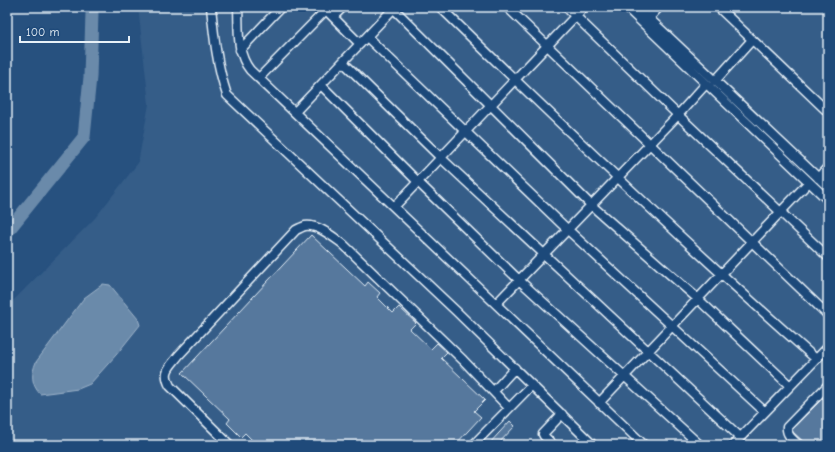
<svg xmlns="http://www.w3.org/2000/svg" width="835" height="452" font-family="'Comic Neue',sans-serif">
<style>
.built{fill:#355d88}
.water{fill:#6b8aaa;stroke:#9db3c9}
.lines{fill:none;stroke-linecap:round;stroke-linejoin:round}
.river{stroke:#6b8aaa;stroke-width:13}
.building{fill:#57789d;stroke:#e8f1f8}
.minor-casing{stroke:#e8f1f8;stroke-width:11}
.minor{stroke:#1f4a7a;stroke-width:8}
</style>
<rect width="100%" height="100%" fill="#27517f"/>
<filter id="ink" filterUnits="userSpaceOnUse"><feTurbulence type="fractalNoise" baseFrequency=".025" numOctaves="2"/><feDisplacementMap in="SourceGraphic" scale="8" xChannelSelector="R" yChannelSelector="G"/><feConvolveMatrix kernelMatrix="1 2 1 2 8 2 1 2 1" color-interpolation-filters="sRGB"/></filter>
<g filter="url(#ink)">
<path class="built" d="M138,7H828V445H124L65,441L34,445H7V307L95,218L138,163L149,104Z"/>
<path class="water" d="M103,284L110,285L138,319L140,325L116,355L90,384L78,389L40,394C31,384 31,374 36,362L84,298Z"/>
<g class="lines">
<path class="river" d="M7,232L84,137L90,77L92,13L91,7"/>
</g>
<path class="building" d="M311,235L365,286L368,282L380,293L377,297L393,313L399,307L416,323L410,329L431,349L437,343L447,352L441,358L485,400L474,411L481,417L455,445H257L245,433L241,437L227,423L230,419L182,373Z
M828,393V445H807L793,432L792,429Z
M510,421L515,426L497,445H488Z"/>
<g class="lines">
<g class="minor-casing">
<path id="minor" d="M211,7C214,37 217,66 227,95L456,311L593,445
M238,7C239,28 236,53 250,70L644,445
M440,7C563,127 687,245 816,359
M507,7L828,315
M566,7L678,115L828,257
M626,7L828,200
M637,7L828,187
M718,7L828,112
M394,9L591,205L698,299L790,386
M333,17L343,7
M649,18L659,7
M367,37L567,229L765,412
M240,50L281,7
M343,62L441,158L740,437
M259,78L326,10L360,44
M715,81L752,40
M321,85L418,182L519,280L700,445
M295,112L395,7
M818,178L828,167
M394,207L584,7
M496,304L678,115L706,84
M494,391L515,368
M599,403L809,182
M230,445L170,386C162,371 170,367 179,355L296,230C298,229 302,227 305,226C318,224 333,237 343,244L463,360L509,408
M473,445L532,385
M553,445L544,436L543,434L562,414
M733,445L828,347
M799,445C793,440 786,435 787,427L828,385"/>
</g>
<use href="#minor" class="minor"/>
</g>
</g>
<rect width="835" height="452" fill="none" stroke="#1f4a7a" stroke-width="24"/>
<rect x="12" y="12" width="811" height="428" fill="none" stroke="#e8f1f8" stroke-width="1.5" filter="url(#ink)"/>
<path d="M20 36v6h109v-6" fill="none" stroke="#e8f1f8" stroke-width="2"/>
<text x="26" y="36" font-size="12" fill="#e8f1f8" stroke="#1f4a7a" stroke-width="3" paint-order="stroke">100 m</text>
</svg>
